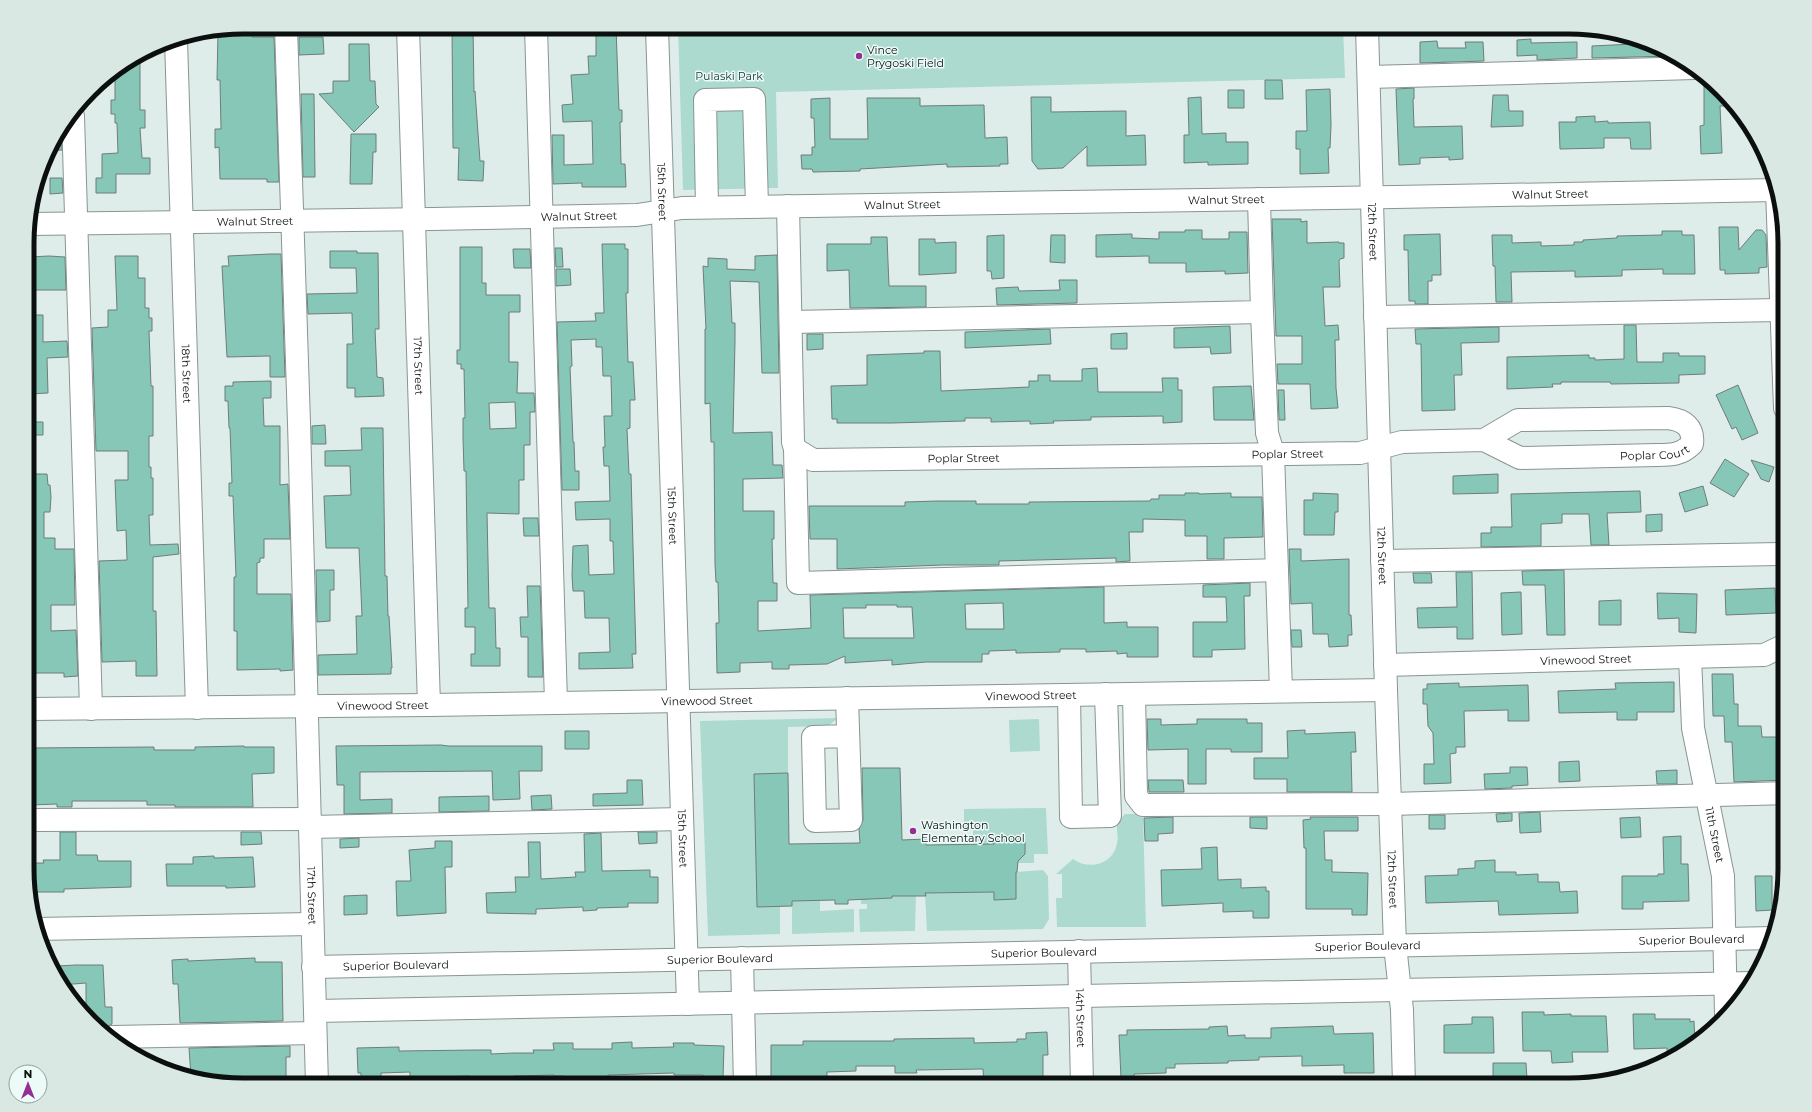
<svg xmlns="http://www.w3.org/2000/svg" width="1812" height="1112" font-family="Montserrat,sans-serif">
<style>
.green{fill:#acdacf}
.building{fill:#87c7b8;stroke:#6f7d79;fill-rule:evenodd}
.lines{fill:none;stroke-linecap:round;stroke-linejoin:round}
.minor-casing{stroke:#889592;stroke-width:24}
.minor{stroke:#fff;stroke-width:22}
.poi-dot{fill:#952e93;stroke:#ecfbf7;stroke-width:1.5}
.labels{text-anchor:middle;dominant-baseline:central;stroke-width:3;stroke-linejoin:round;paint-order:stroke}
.poi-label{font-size:11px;fill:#0b100f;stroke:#ecfbf7;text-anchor:start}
.park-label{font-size:11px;fill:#16362f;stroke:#ecfbf7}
.street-label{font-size:11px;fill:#0b100f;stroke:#ecfbf7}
.rim{fill:none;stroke:#0b100f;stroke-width:5}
</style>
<rect width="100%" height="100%" fill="#dfedea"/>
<path class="green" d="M678,27H1343L1345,78L776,92L778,188L683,190Z
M838,718L828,726L788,727V773L755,774L757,907L780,906V934L708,936L700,721Z
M1039,719L1040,751L1010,752L1009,720Z
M1046,808L1048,854H1034V863H1018L1016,858H1021L1025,854V842L1021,838H1016L1015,836H994V844H973V830H964V809Z
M1125,814H1143L1146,927H1057L1056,898H1062V874H1056L1073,859C1089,871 1114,864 1117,843C1119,835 1115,828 1118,821Z
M1043,870L1048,876L1049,919L1043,929L927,931L925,893L994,892V900L1016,899V872Z
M892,893H916L915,931L860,932L859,909H867V904H861V899L892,898Z
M820,900V911L854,909V932L792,934V901Z"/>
<path class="building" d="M240,27V31H252V37H274L279,182H267V179H220L219,147L215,148V129H221L220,80H217L218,32Z
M452,27H473L474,92L475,91L480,161H484L483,181L458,180L459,148H453Z
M596,27H616L619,110H622V122H620L621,164H625L626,187H582V183L553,184L552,135H564V165L593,164L592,121L563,122L562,105L573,104L571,75L589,74L588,56H596Z
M299,37H323L324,54L299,55Z
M1531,39V43L1577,42V58L1537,60V55L1517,56V40Z
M1437,41L1438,48H1466L1465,42H1483L1484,61L1420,63V42Z
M1634,41H1643L1674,56L1592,58V46L1634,44Z
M349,44H369L370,81H375L376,104L379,107L354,132L319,94L333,93V81H349Z
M140,56V110H145V128H140L142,158H150V174H116V193H96V178H102V154L118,153L117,123H115V114H111V100H115V72Z
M1704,76L1722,90L1734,106H1720L1722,153L1701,154L1700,126L1704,125Z
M1265,80H1282L1283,99H1265Z
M1414,88V99H1413L1414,127L1462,126L1463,159L1449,160V157L1420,158V164L1399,165L1396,89Z
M1330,89L1331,125L1330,148H1328L1329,173L1300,174V149H1296V131H1307L1306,90Z
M1228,90H1244V108H1228Z
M301,94H314L315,177H303Z
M1493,95H1508L1509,111H1523V126L1491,127Z
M1031,97H1051V112L1126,111V136L1145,135L1146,165L1087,166V146L1063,168L1038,169L1032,161Z
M1201,97L1202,134L1226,133V142H1248V164L1208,165V162L1184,163V135H1189L1188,98Z
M830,98V139H868L867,98H920V106L984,105L985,138L1007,137L1008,164H1000V166L947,167V164L860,169V171L813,172L812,169H802L801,155H812V147H815L814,118H811V99Z
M1595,116V122L1608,121V123L1650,122L1651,149H1631L1630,138H1604V148L1560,149L1559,122H1576V117Z
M61,132L62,150L48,151L49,147Z
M351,134H376V152H373L372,184H350Z
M50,178H62L63,193L50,194Z
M1272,219H1301V222L1307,221V243L1339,242V243H1344V258L1340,259L1339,261L1340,287H1323L1325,326L1338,325L1339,340H1335L1336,388L1338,408L1311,409L1310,384H1278L1277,364H1302V336H1276Z
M1719,227H1738L1739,250L1756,230H1762L1766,235L1767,267L1759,268V273L1725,274V270H1720Z
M1185,230H1202V239H1229V232H1247L1248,273L1225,274V271L1186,272V263H1149V256L1096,257V235L1132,234V238L1159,239V232H1185Z
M1662,231H1682V235H1694L1695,274H1663V269L1622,270V276L1575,277V271L1511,272L1512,302H1496L1495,266H1493L1492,235H1512V243L1541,242V246L1574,245V242H1583V240L1617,238V236L1662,235Z
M1440,234L1441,275H1432V281H1428V304H1415V301H1409L1408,250H1404V235Z
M1004,235V278L992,279L991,271H987V236Z
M1051,235H1065V263L1050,262Z
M871,237H887L889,286H926V307L850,308L849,270L827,271V244H871Z
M919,239H935V243L956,242V273L919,275Z
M602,244H625V249H628V293H626L628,362H633L635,400H630V428L627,429L629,474H631L636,654H632L633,668L579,669V653L610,652L609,618H585L584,591H573L572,575L573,546L588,545L589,575L614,574L613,541H610V519L576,520L575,502L610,501L609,466H604L603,447H605L604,416H612L611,376H603L602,347H596V339L571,340L572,366L570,367L573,442H574L575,471H579V490H562L557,322L596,321L595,313H604Z
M460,247H482V283H486V295H520V312H509V362H518L517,393H534L535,412H530V445H524V480H519V514L487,513L489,608H495L496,648H500V666H471V654H475V627H465V608H468L466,471H464L463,437V418H465L464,369H461V364H457V350H460ZM515,402L516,428L490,429L489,403Z
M555,248H562L563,267H556Z
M513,249H530L531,268H514Z
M330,251H357V253H378L379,329H375L377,377L383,378L384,396L355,397V388H347V344H353L352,313L308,314L307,294L357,293L356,268H330Z
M270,254H281L285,377H270V356L227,357L222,266H229L228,256Z
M777,255L779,373H762L759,282L730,281L732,323H735V341L733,433L772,432L773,465H782L783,478L743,479V511H774V539H772L773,583H777V601H758V631L811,628L810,595L1104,587V623L1127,622V627H1158V657H1127V653L1117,654V651L1086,652V649H1060V652L1016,653V650L989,651V654H982V662H926L892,665V660L845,663V656L827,664L789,665V669H772V662L740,663V672L717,673L716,623H719L718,582H716L715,564L714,442H711L710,403L705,404V329H706L703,266L708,267V258L727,259V269L755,270V256ZM1003,603L1004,629H966L965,604ZM866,605H897V607H912L914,638H844L843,608H866Z
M49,256L65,257L66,290H29V257Z
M115,256H138V278H145V308H149V318H152V331H149L151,386H153V436H149V467H151V478H153V515H149L150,545L178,544L179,554L153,557V611H156L157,676H136V661L102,662L99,561L127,560L126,530L117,531L115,480H128V451H96L92,328L108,327V310H117Z
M556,269H570L571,285L556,286Z
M1059,280H1077V303L997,305L996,288L1018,287L1019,291L1060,290Z
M29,315H43V342L67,341L68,357L47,358L48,393L29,394Z
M1624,325H1636L1637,362H1663V353H1679V356H1705V374L1679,375V383L1611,384L1610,382H1561V384H1552L1553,387L1507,389V357L1589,355V358H1595V360L1624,359Z
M1230,326L1231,353L1211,354L1210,347L1174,348V328Z
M1499,327V342L1461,343L1462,375H1454L1455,410L1422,411L1421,344H1416L1415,329Z
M1050,329L1051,344L965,348V332Z
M1127,333V349H1111V334Z
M807,334H823V349L807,350Z
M924,351H940L941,391L1029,387V381H1038V375H1050V381H1082V369L1097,368L1098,392H1163L1162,378H1178V390H1182V422L1163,423V416L1091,417V420L1053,421L1054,423L1030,424V421L991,422V418H965V421L892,423H837V419H832L831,386L867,385V355L924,353Z
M271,381V398H263L264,426H280V485L288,484L290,539H264V558H260V562L257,563V594H291L293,670L280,671V669L237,670V631H234V577H236L233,496H229V483H232L230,428H229L228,401H225V386H233V382Z
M1738,385L1758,433L1742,440L1736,427L1732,429L1716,395Z
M1251,386L1254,420H1214L1213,387Z
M1278,390H1284L1285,420H1279Z
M29,422H43V435H29Z
M325,425L326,444H312V426Z
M361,428H383L385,576H387L388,616H389L392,668H391V674L318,675V655L357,654L356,616H362L359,548H326L324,496L351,495L350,466H325V451L362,450Z
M1725,459L1749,474L1734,497L1710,483Z
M1751,460L1774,467L1769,482L1761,479Z
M29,474H47L48,485H50L51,497L50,512H44V538H55V549H74L75,605H51V631L76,630L78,676L64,677V673H29Z
M1498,474V493L1453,494V476Z
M1703,486L1708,505L1685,512L1679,493Z
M1640,491L1641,512L1607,513L1609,545H1591L1589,514H1562V523L1541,524V546L1481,547V533H1491V527H1512L1511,494Z
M1185,493H1199V494L1231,493V497H1262L1263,537L1224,538V559H1207V536H1185V520L1143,519V532H1129L1130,561L1116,562V558L999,561V565H943L837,569V539H810L809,506H905V502L937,501H976V504H1029V502L1150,501L1151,499H1159V495H1185Z
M1313,493L1338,494V512H1335L1334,535H1304V500H1313Z
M1662,514V531L1646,532V515Z
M523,518H538L539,536H524Z
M1289,549H1301V561L1349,559V615H1351L1352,635H1348V646L1329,647L1328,634H1313L1312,603L1291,604Z
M316,570H334V590H330V621L317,622Z
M1564,570L1565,635H1547L1545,585H1523L1522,571Z
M1456,572H1472L1473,639H1457V627L1418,628L1417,608L1457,607Z
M1413,573H1431L1432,583H1414Z
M1250,583V596H1244L1245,649L1212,650V657H1193V622H1227L1226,597H1203V585Z
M527,586H540L543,677H528V637H521L520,617H528Z
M1775,588L1776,613L1726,615L1725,590Z
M1521,592L1522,634L1502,635L1501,593Z
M1657,593L1697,594L1696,633L1679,632V618L1658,619Z
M1621,600V625H1599V601Z
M1291,630H1301L1302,647H1292Z
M1712,674H1733L1734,704H1738V726H1761L1762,737H1785V780L1734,782L1732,742H1725L1724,716H1713Z
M1674,682V712H1637V720H1617V712L1559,713L1558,691L1616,689L1615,683Z
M1459,683V687L1528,685L1529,721H1508V710L1464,711L1465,747H1456V753L1450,754L1451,783L1424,784V764H1434L1433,733L1428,726L1427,704H1423V689H1427V684Z
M1147,719H1161V725L1197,724V719H1247V723H1262V752H1231V749H1206V784H1188V749L1148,750Z
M1305,730V734L1355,732L1356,752H1351L1352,792H1287V779H1254V758H1288L1287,731Z
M565,731H589V749H565Z
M441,745L448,746H542V771H519L520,799L493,800L492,771L360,772V800L392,799V813L344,814V785H337L336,746Z
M244,746V747H274V773L252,774L253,807H175V805H147V801H72V807H57V804L30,805L29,748L154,747V750H195V747Z
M1579,761L1580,781L1559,782V762Z
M1510,767H1527L1528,785L1512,786V788L1485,789L1484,774L1510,773Z
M862,768H900L902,840L926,839V845L994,844L993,836H1018L1025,842V854L1018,861L1017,872H1016V899L994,900V892L925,893L926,896H892V898L848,900V904H835V900L792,901V906L757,907L754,774L788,773L789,844L860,843L859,829L863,820Z
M1677,770V784H1657L1656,771Z
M627,780H642L643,805L593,806V794L627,793Z
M1148,780H1183L1184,792H1149Z
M551,795L552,809L532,810L531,796Z
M489,796V811L439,812V797Z
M1540,812L1541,832L1520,833L1519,813Z
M1512,813V821L1497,822L1496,814Z
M1429,815H1445V829H1429Z
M1173,817V833L1158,834V841H1145L1144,818Z
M1250,817H1267V829L1250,828Z
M1310,817H1358V831H1324L1325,860H1332V872L1368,873L1367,915H1352V909H1306V848H1304L1303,820L1311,819Z
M1640,817L1641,837L1621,838L1620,818Z
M60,832H76V855H97L98,861H131V887L64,889V892H29V863H44L43,860H60Z
M241,832H261L262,844L241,845Z
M638,832H657V843L639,844Z
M601,833L602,871L650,870V877H658V903H628V907L597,908V910L583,911V907L536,909V914L487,913L486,893L516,892L515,877H529L528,842H540L541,879L576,877L575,872H585L584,834Z
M1681,836V864H1688L1689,901L1643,902V909H1622V876H1658V874H1664L1663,837Z
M359,838V847L340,848V839Z
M435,841H452V867H445L446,913L397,916L396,881H411L409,850L435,848Z
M1217,847L1218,880L1241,879V888L1266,887V891H1269V918H1253V911L1223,912V903L1162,906L1161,870L1202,869L1201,848Z
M214,856V858L253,857L255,887L226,888V886H167L166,864H193V857Z
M1495,860V872H1516V875L1538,874V882H1559L1560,892L1577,891L1578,913L1499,915L1498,901L1426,903L1425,876L1458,875V869L1475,868V861Z
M1755,876H1772V910L1756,911Z
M367,895V914L344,915V896Z
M255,958V962H282L283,1021L180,1023L178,984H173L172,960L188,959V961Z
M76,965H103L105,1007H112V1024L103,1029L86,1012V983L61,985L58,978L57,966Z
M1522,1012H1544V1015L1571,1014V1016H1606L1608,1052H1572L1573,1062L1552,1063L1551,1051H1523Z
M1633,1014H1655V1019H1690V1022L1694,1021L1695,1043L1677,1056L1668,1060L1667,1048L1634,1049Z
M1472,1017H1493L1494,1053H1444V1025L1472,1024Z
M1227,1026L1228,1036L1245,1035V1038H1271V1028L1333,1026L1334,1034L1373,1033L1374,1073H1344V1065L1302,1066V1056L1259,1057V1060L1228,1061V1063L1175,1064V1068H1166V1073L1134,1074V1078H1121L1119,1035H1127V1030L1209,1029V1027Z
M1047,1032L1048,1055H1043V1077H1039V1083L984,1085L983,1069L916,1070L917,1073H895V1066H856V1071L827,1072V1084L771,1085V1045H803V1041H894V1039L974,1038V1043L1017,1042V1039H1026V1033Z
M632,1042V1048L674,1047L673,1043H694V1045L724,1046L723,1078L703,1077V1075H674V1073L608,1075L609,1083H585V1081H564V1076H554V1075L514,1076V1080H491V1085H469V1076L410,1078V1072L381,1073V1085H361V1073H358L357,1048L399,1047V1051L477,1050H491V1054L514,1053H534L533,1050H554L553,1043H573V1049H612V1043Z
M290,1046V1057H286V1085H243L191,1076L189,1048Z
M1493,1063H1526L1527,1079L1493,1080Z"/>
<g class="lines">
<g class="minor-casing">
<g id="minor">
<path id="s1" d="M286,27L299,423L317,1085"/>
<path id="s2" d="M408,27L429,705"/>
<path d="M536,27L556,703"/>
<path id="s3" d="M657,27L688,1004"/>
<path id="s4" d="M1367,27L1386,690L1395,945L1402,1010L1404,1085"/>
<path id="s5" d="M176,40L197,708"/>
<path d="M1369,77L1695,68"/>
<path d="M73,116L91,709"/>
<path d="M1777,190L1785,408"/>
<path id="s6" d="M788,206L793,442L795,449L813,460L1360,453L1402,442L1484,440L1520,458L1657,455C1671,455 1681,455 1692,444C1694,427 1684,420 1668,418L1518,420L1484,440"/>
<path d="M707,207L705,100L754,99L757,206"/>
<path id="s7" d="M29,224L432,219L637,215L682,208L1395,197L1777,190"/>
<path d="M1262,312L1267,433L1273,453L1281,691"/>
<path d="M1375,317L1781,310"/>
<path d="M791,322L1262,312L1259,199"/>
<path d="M795,449L798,583L1277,570"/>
<path d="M1382,561L1785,554"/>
<path id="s8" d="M1690,657L1693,728L1723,876L1726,1015"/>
<path id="s9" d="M1385,665L1764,655L1785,645"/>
<path d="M1134,694L1136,796L1143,805L1390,804L1785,793"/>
<path d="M1069,695L1071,817L1110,816L1106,694"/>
<path d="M847,698L851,820L815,821L813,737L848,736"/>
<path id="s10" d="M29,709L429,705L1386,690"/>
<path d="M29,820L310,819"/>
<path d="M310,827L682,819"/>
<path d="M36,929L312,924"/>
<path id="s11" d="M1079,951L1082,1085"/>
<path d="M742,958L745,1085"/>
<path id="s12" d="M313,967L1774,938"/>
<path d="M315,1011L1752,983"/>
<path d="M112,1037L315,1033"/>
</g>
</g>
<use href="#minor" class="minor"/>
</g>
<g class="poi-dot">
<circle cx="859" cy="56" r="4"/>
<circle cx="913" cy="831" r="4"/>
</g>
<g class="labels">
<g class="poi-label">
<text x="867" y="50">Vince<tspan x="867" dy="13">Prygoski Field</tspan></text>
<text x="921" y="825">Washington<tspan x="921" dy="13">Elementary School</tspan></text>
</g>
<g class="park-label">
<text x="729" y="76">Pulaski Park</text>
</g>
<g class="street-label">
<text stroke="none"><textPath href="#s3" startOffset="165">15th Street</textPath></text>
<text stroke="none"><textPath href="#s7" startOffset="1522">Walnut Street</textPath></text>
<text stroke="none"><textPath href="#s7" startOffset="1198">Walnut Street</textPath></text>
<text stroke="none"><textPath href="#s7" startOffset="874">Walnut Street</textPath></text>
<text stroke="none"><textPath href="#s7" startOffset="550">Walnut Street</textPath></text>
<text stroke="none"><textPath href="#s7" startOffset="226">Walnut Street</textPath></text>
<text stroke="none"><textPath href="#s4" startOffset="205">12th Street</textPath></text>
<text stroke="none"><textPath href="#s2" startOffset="339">17th Street</textPath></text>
<text stroke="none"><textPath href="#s5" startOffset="334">18th Street</textPath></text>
<text stroke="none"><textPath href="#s6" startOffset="1112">Poplar Court</textPath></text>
<text stroke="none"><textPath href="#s6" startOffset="739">Poplar Street</textPath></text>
<text stroke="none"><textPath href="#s6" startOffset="415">Poplar Street</textPath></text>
<text stroke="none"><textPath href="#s3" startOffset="489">15th Street</textPath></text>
<text stroke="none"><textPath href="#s4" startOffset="529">12th Street</textPath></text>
<text stroke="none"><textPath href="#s9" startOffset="201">Vinewood Street</textPath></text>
<text stroke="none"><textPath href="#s10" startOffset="1002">Vinewood Street</textPath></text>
<text stroke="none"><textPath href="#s10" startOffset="678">Vinewood Street</textPath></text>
<text stroke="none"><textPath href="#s10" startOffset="354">Vinewood Street</textPath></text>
<text stroke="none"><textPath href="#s8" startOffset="180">11th Street</textPath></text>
<text stroke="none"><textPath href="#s3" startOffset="812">15th Street</textPath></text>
<text stroke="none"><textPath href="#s4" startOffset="853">12th Street</textPath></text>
<text stroke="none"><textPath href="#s1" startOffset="869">17th Street</textPath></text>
<text stroke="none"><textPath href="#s12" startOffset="1379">Superior Boulevard</textPath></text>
<text stroke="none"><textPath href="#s12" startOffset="1055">Superior Boulevard</textPath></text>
<text stroke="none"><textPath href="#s12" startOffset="731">Superior Boulevard</textPath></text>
<text stroke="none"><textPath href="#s12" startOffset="407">Superior Boulevard</textPath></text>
<text stroke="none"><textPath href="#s12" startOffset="83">Superior Boulevard</textPath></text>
<text stroke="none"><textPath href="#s11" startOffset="67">14th Street</textPath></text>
</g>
</g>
<path d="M0 0H1812V1112H0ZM243 34H1569A209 209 0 0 1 1778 243V869A209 209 0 0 1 1569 1078H243A209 209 0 0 1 34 869V243A209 209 0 0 1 243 34Z" fill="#dae8e4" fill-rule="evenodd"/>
<path class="rim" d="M243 34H1569A209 209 0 0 1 1778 243V869A209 209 0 0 1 1569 1078H243A209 209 0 0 1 34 869V243A209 209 0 0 1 243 34Z"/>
<g transform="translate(28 1084)"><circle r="19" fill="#ecfbf7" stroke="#929d9a"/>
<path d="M0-3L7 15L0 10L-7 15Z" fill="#952e93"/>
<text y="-6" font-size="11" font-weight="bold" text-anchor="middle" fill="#0b100f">N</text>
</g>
</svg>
